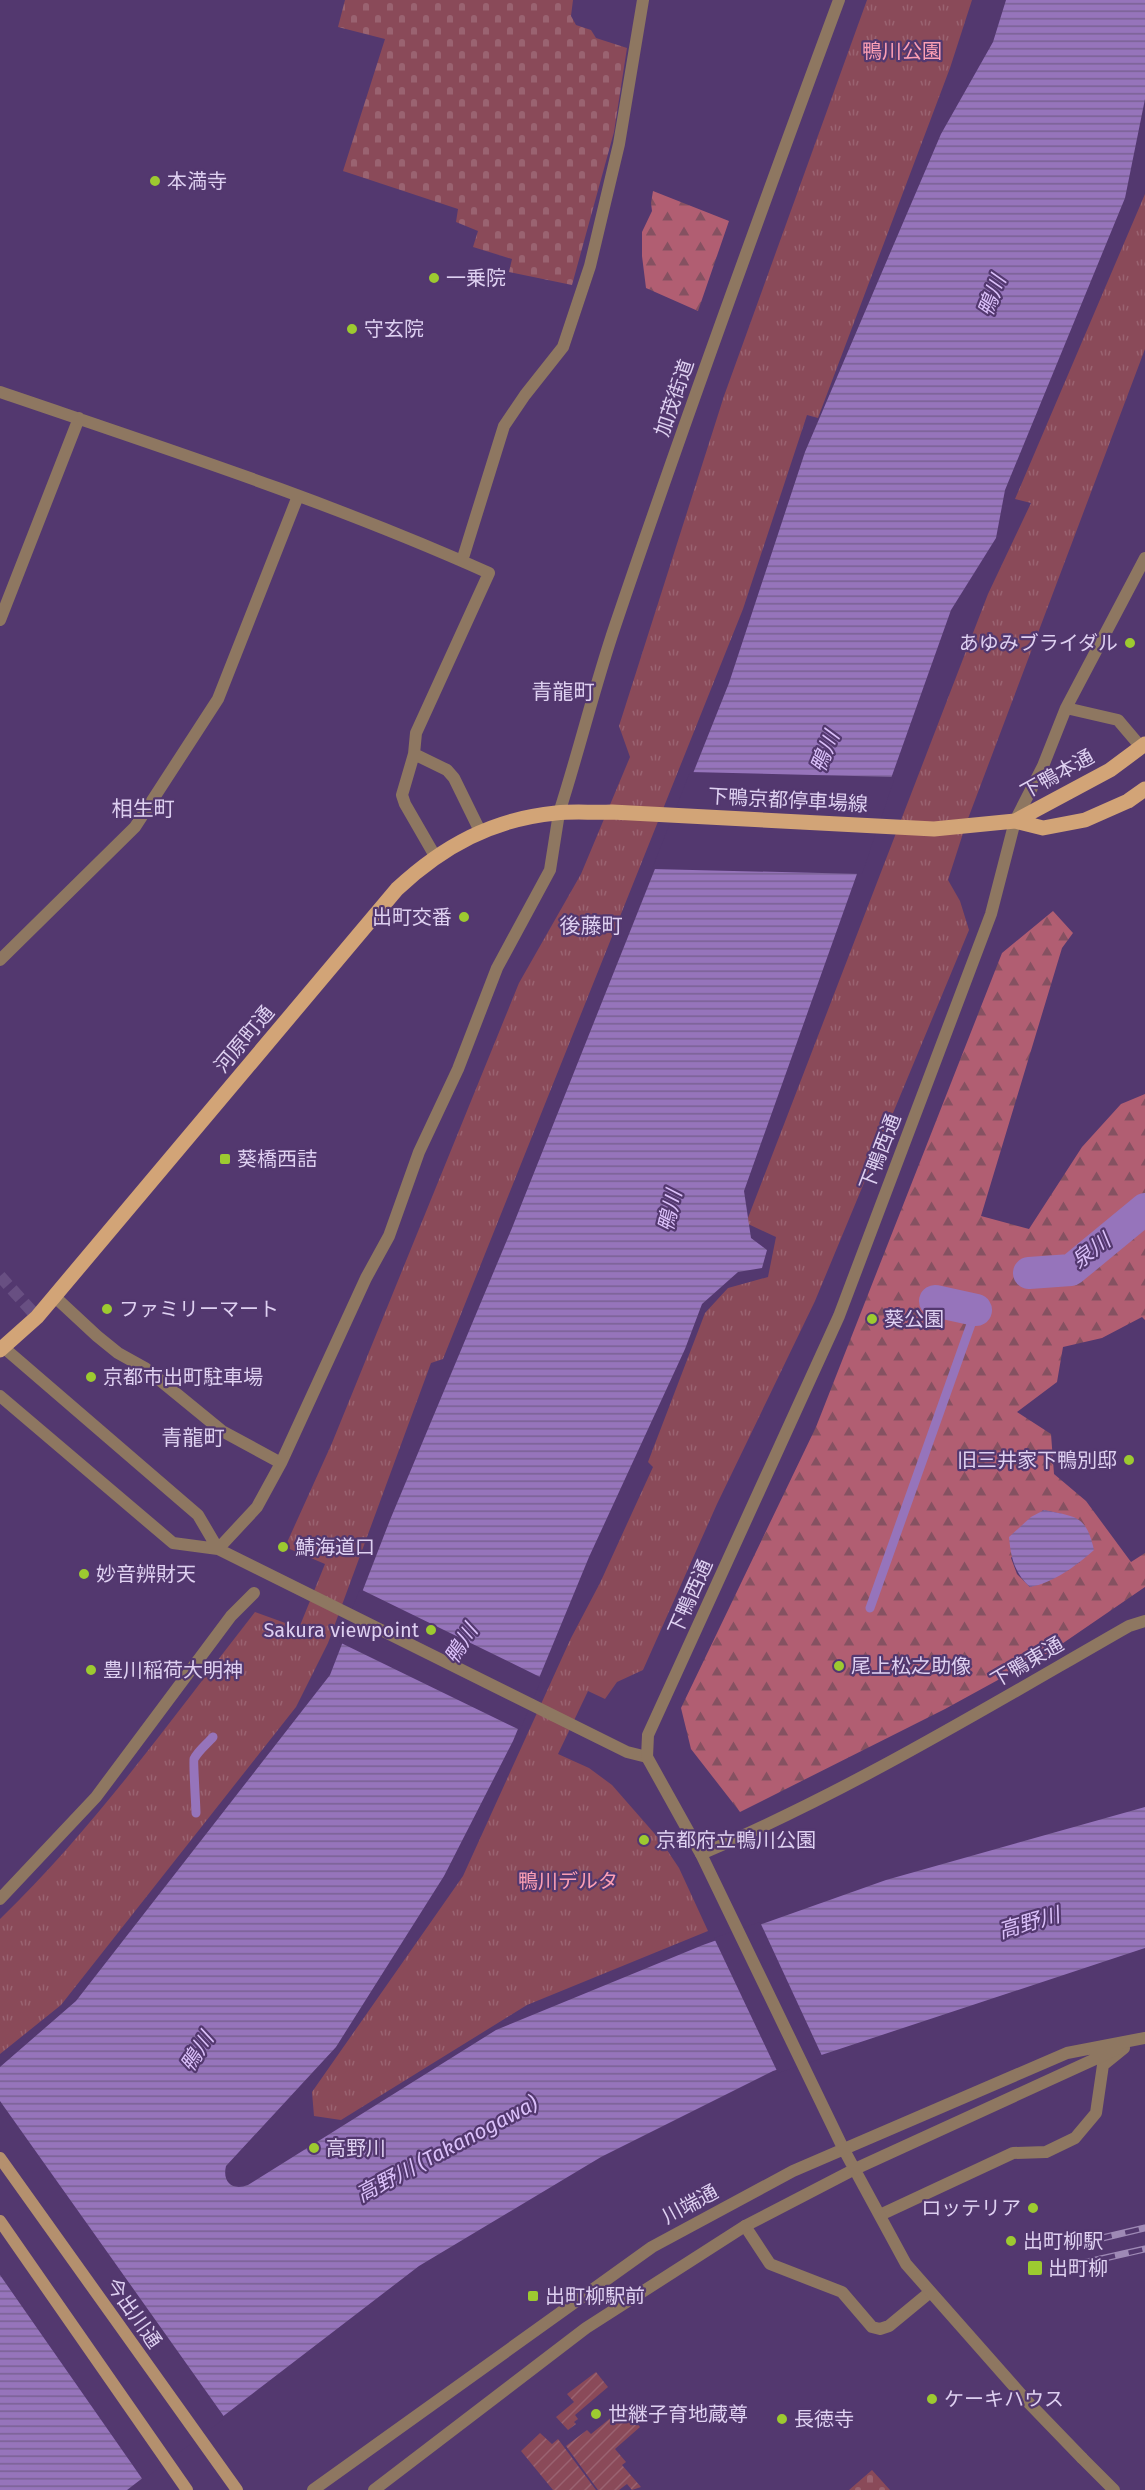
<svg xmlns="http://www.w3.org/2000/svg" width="1145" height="2490" font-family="'Fira Sans','Noto Sans JP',sans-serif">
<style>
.grass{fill:url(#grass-tufts)}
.forest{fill:url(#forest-firs);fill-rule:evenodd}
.cemetery{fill:url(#cemetery-stones)}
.garden{fill:url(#garden-furrows)}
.water{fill:url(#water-rules)}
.pier{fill:#53386f}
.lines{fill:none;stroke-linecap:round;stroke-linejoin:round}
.stream{stroke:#9674bb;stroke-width:9}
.canal{stroke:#9674bb;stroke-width:32}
.pedestrian-tunnel{stroke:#684f82;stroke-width:12;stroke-dasharray:12 6;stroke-linecap:butt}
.pedestrian{stroke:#8e7761;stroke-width:12}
.minor{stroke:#8e7761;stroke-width:12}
.tertiary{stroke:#8e7761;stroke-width:12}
.secondary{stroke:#b4906e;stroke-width:12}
.primary{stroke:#d2a477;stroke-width:15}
.rail-casing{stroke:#9e89b5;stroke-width:7}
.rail{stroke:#53386f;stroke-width:4.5;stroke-dasharray:14;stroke-linecap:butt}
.poi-dot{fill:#9dca30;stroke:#53386f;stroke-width:2}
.labels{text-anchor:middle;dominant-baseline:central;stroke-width:4.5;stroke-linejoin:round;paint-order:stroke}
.park-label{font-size:20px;fill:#fc9fb4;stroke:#53386f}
.poi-label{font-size:20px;fill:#ded0f1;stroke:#53386f;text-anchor:start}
.street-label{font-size:20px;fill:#ded0f1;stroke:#53386f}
.water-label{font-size:21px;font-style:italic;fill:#dbc0fa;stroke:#53386f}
.neighbourhood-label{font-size:21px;fill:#ded0f1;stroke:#53386f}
</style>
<defs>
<pattern id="grass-tufts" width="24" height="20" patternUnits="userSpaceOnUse" patternTransform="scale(1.5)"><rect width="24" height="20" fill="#8a4a59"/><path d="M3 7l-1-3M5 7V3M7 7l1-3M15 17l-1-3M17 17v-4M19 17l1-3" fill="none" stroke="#9a6371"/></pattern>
<pattern id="forest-firs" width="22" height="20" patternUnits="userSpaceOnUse" patternTransform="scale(1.5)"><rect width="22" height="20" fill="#b15e72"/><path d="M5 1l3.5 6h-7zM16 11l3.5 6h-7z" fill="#855161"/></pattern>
<pattern id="cemetery-stones" width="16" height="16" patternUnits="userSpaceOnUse" patternTransform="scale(1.5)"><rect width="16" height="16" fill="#8a4a59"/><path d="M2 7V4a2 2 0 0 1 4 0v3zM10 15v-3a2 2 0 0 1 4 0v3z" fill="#9a6371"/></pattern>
<pattern id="garden-furrows" width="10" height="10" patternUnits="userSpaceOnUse" patternTransform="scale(1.5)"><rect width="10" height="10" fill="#8a4a59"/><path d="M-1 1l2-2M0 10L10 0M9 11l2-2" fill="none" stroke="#9a6371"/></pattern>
<pattern id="water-rules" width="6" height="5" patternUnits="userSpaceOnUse" patternTransform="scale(1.5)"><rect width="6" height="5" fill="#9674bb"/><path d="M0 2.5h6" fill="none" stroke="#796193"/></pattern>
</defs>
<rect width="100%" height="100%" fill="#53386f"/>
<path class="grass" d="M867,0H972L950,68L818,418L807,415L743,609L443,1359L431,1363L328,1643L296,1707L61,2005L0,2054V1919C96,1826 173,1717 255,1612L299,1628L325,1564L285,1547L332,1443L519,983L581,874L630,757L619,726L724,396Z
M1145,194V349L966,824L948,880L960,901L969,930L815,1301L717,1504L643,1670L617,1682L605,1699L588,1691L558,1754L589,1768L612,1785L661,1841L679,1868L708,1931L527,2005L341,2120L314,2116L312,2092L463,1876L571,1638L600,1583L653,1467L648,1462L705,1313L728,1288L768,1277L776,1237L746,1223L988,594L1031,503L1015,499Z"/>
<path class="forest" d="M653,191L729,221L698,311L646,288L642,256V232L652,211L651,203Z
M1053,911L1073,933L1062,948L981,1216L1029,1229L1082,1147L1121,1104L1145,1094V1320L1142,1317L1102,1338L1063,1347L1057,1382L1017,1412L1051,1434L1054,1474L1086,1501L1131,1562L1145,1553V1587L1053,1650L945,1709L740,1812L691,1749L681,1708L816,1427L1002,953ZM1043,1510L1062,1514L1080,1562L1030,1587L1017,1574L1011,1558Z"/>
<path class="cemetery" d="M345,0H573L571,16L576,25L591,30L596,38L627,48L614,132L572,285L509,272L512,259L473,247L478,231L456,222L458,209L343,171L385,39L338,27Z
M872,2470L890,2490H849Z"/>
<path class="garden" d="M596,2372L608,2387L575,2415L578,2419L574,2422L576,2424L568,2430L556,2417L574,2402L567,2394Z
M624,2407L640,2427L615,2449L626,2462L622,2465L641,2487L632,2490L627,2484L619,2490H598L566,2446L587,2430L591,2434Z
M540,2433L552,2444L558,2439L596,2490H553L521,2451Z"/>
<path class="water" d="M1006,0H1145V99L1125,198L1005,490L996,538L951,610L744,1191L751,1238L767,1250L762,1268L738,1272L702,1304L685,1349L589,1557L513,1741L444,1876L336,2047L226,2166C222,2183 233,2191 248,2185L496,2030L703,1945L886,1880L1145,1807V1948L773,2071L601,2157L419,2266L127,2490H0V2067L76,2001L330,1675L390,1520L512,1228L729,683L805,452L941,134L993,42Z
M1044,1510C1075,1517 1086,1514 1094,1550C1076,1566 1053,1583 1030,1587C1014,1572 1011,1558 1009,1537L1031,1517Z"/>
<path class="pier" d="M690,772L895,777L862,874L652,869Z
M360,1589L542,1678L520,1730L339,1642Z
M760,1922L823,2058L778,2073L714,1938Z
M0,2101L225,2418L143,2480L0,2275Z"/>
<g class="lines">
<path class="stream" d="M870,1608L976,1310
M196,1813C196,1807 193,1762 194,1759C198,1751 207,1744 213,1737"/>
<path class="canal" d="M1029,1273L1071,1270L1145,1209
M935,1301L976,1310"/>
<path class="pedestrian-tunnel" d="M0,1276L37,1317"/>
<path class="pedestrian" d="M0,1899L96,1797L231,1616L254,1593"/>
<path class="minor" d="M0,392C164,448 331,502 489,573L416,733L414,754L402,795L405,804L435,856
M462,561L504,426L525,395L563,347L590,266L619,144L643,0
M0,620L79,418
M1066,708L1118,720L1141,747
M414,754L447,770L454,778L480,831
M1015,821L1043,766L1066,708L1145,558
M0,960L135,827L218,699L298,496
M55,1297L97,1336L118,1353L145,1368L222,1431L281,1463
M3,1347L198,1515L218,1549
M0,1396L173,1543L218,1549L627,1752L647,1757
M218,1549L257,1507L281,1463L366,1278L389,1236L419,1152L458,1069L497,968L550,870L559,813
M701,1854C850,1791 989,1706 1129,1626L1145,1621
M880,2215L1013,2153L1046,2152L1075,2138L1096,2113L1103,2065L1124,2048
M745,2226L770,2264L842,2292L872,2327L880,2329L889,2326L929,2293
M1082,2458L1114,2490"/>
<path class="tertiary" d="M559,813C579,751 594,688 615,626C686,416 762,208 839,0
M1015,821L991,914L839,1316L648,1735L647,1757L701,1854L843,2148L906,2264L1026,2400L1082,2458
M313,2490L652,2247L793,2171L1067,2053L1145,2038
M374,2490L586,2328L745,2226L855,2169L1117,2049"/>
<path class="secondary" d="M0,2158L237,2490
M0,2221L187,2490"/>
<path class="primary" d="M1015,821L1110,770L1145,744
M0,1350L37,1317L397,889C443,846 493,819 556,813C574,811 593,813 612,812L934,829L1015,821L1043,828L1085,820L1128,801L1145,789"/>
<g class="rail-casing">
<path id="rail" d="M1098,2239L1145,2228
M1074,2265L1145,2249"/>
</g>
<use href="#rail" class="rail"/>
</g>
<g class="poi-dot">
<circle cx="155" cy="181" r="6"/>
<circle cx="434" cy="278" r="6"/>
<circle cx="352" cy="329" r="6"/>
<circle cx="1130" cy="643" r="6"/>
<circle cx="464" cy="917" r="6"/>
<rect x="219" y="1153" width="12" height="12" rx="3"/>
<circle cx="107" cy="1309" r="6"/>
<circle cx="872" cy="1319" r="6"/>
<circle cx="91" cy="1377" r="6"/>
<circle cx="1129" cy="1460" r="6"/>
<circle cx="283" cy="1547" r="6"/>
<circle cx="84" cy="1574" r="6"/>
<circle cx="431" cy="1630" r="6"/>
<circle cx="839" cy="1666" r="6"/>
<circle cx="91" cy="1670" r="6"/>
<circle cx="644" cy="1840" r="6"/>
<circle cx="314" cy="2148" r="6"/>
<circle cx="1033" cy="2208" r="6"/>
<circle cx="1011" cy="2241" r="6"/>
<rect x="1027" y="2260" width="16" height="16" rx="3"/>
<rect x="527" y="2290" width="12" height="12" rx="3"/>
<circle cx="932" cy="2399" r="6"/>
<circle cx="596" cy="2414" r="6"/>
<circle cx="782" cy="2419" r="6"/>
</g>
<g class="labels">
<g class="park-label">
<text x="902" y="51">鴨川公園</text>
<text x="568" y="1881">鴨川デルタ</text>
</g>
<g class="poi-label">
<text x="167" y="181">本満寺</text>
<text x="446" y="278">一乗院</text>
<text x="364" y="329">守玄院</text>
<text x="1118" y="643" text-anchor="end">あゆみブライダル</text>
<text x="452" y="917" text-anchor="end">出町交番</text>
<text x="237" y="1159">葵橋西詰</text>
<text x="119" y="1309">ファミリーマート</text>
<text x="884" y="1319">葵公園</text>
<text x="103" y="1377">京都市出町駐車場</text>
<text x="1117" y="1460" text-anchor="end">旧三井家下鴨別邸</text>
<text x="295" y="1547">鯖海道口</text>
<text x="96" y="1574">妙音辨財天</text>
<text x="419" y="1630" text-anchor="end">Sakura viewpoint</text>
<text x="851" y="1666">尾上松之助像</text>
<text x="103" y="1670">豊川稲荷大明神</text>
<text x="656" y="1840">京都府立鴨川公園</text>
<text x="326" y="2148">高野川</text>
<text x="1021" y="2208" text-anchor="end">ロッテリア</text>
<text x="1023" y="2241">出町柳駅</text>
<text x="1048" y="2268">出町柳</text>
<text x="545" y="2296">出町柳駅前</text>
<text x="944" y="2399">ケーキハウス</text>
<text x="608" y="2414">世継子育地蔵尊</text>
<text x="794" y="2419">長徳寺</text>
</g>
<g class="street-label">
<text transform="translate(674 398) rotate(-71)">加茂街道</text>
<text transform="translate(1057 774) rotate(-29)">下鴨本通</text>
<text transform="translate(788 800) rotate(3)">下鴨京都停車場線</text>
<text transform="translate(244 1039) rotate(-50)">河原町通</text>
<text transform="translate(880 1152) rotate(-69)">下鴨西通</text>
<text transform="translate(690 1597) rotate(-66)">下鴨西通</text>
<text transform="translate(1027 1662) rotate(-30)">下鴨東通</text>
<text transform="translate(690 2204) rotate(-28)">川端通</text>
<text transform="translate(134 2313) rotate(55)">今出川通</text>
</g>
<g class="water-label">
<text transform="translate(992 296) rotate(-69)">鴨川</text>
<text transform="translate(825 752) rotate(-68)">鴨川</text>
<text transform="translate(670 1211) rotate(-77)">鴨川</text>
<text transform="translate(1091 1251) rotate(-37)">泉川</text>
<text transform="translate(461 1644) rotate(-57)">鴨川</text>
<text transform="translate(1029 1923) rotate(-16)">高野川</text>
<text transform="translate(197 2052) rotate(-57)">鴨川</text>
<text transform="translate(447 2149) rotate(-28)">高野川 (Takanogawa)</text>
</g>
<g class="neighbourhood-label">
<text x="563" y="692">青龍町</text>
<text x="143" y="809">相生町</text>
<text x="591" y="926">後藤町</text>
<text x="193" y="1438">青龍町</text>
</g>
</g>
</svg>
